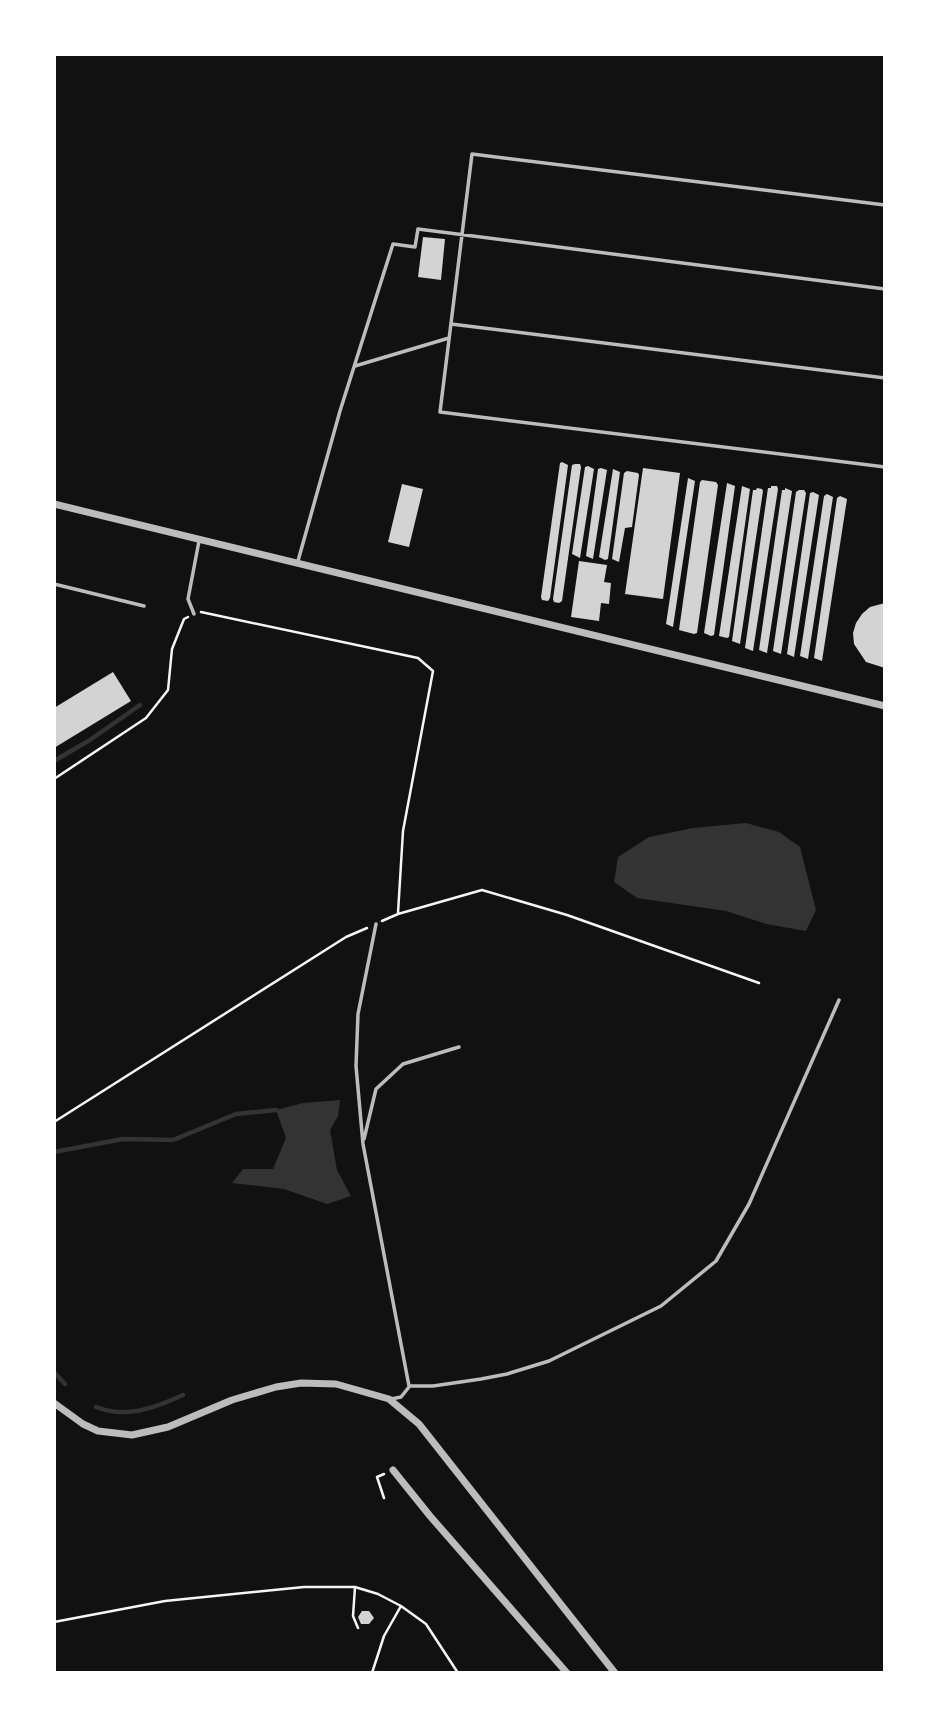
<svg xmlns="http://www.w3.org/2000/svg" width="939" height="1727" font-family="'PT Sans Narrow',sans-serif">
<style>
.water{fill:#333}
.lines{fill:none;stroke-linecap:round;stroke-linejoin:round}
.stream{stroke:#333;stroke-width:4.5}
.building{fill:#d3d3d3}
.path{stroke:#f5f5f5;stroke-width:2.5}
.service{stroke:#bcbcbc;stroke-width:3.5}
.minor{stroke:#bcbcbc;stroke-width:7}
</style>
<rect width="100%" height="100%" fill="#111"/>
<path class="water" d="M746,823L779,832L800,847L816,910L806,931L766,924L726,911L637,898L614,882L618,857L649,837L693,828Z
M340,1100L338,1116L330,1130L337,1170L351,1196L327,1204L284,1189L232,1183L243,1169H273L286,1138L276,1110L303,1103Z"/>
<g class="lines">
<path class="stream" d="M54,761L90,740L140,705
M54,1152L123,1139L173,1140L236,1114L276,1110
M54,1372L65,1384
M96,1407C126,1419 155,1408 183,1395"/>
</g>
<path class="building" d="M423,237L445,239L441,280L418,277Z
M562,462L568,465L550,598L548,601L542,600L541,597L560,463Z
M575,464H580L581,467L562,601L559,603L554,602L553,599L572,465Z
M588,466L594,469L580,558L572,554L585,467Z
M601,468L607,470L593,559L586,556L598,469Z
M643,468L680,473L663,599L625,594Z
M613,469L620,472L608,559L605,560L599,557Z
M627,471L638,473L639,475L632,527L625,528L619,562L612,559L624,473Z
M688,478L695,481L673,627L666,624Z
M702,480L716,482L718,485L697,633L694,634L679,630L700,482Z
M727,483L735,486L714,635L711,636L704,633Z
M402,484L423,489L409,547L388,542Z
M742,486L750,489L729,637L727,638L719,636Z
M771,486H777L778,489L753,651L745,648L768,488H771Z
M757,488L762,489L763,491L740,644L732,641L753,490H756Z
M785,488L792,491L767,653L759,650L782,490H785Z
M799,490H804L806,493L781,654L773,651L796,492Z
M813,492L819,495L794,657L787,654L810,493Z
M827,494L833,497L808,659L800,656L824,496Z
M840,496L847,499L822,661L814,658L837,498Z
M579,561L607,565L604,582L611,583L609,604L601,603L599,621L571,617Z
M885,603V668L866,662L854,644L853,633L856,623L862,614L870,607Z
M113,672L131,701L54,748V708Z
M362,1611H369L374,1618L369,1624H361L358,1617Z"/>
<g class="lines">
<path class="path" d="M201,612L418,658L433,671L403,831L398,913
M54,779L146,718L168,690L172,649L184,619L188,617
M382,921L398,914L482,890L567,915L759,983
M54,1122L346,937L367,928
M384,1498L377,1477L384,1474
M355,1587L353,1616L358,1628
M54,1622L165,1601L304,1587H355L378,1594L401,1606
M372,1673L384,1636L401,1606L426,1624L458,1673"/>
<path class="service" d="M885,205L472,154L440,412L885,467
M451,324L885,378
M355,366L449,338
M298,561L340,411L393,244L415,247L418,229L885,289
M54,584L144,606
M194,614L188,599L199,541
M376,924L358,1014L356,1066L363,1144L409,1386H433L481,1379L507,1374L549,1361L661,1306L716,1261L749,1204L839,1000
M364,1139L376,1089L403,1064L459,1047
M391,1399L401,1397L409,1387"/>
<path class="minor" d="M54,504L885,706
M54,1403L83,1424L98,1431L132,1435L168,1427L232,1400L276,1387L301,1383L336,1384L389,1399L419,1424L615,1673
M393,1470L430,1516L567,1673"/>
</g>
<rect width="939" height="1727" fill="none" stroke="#ffffff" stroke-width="112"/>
</svg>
